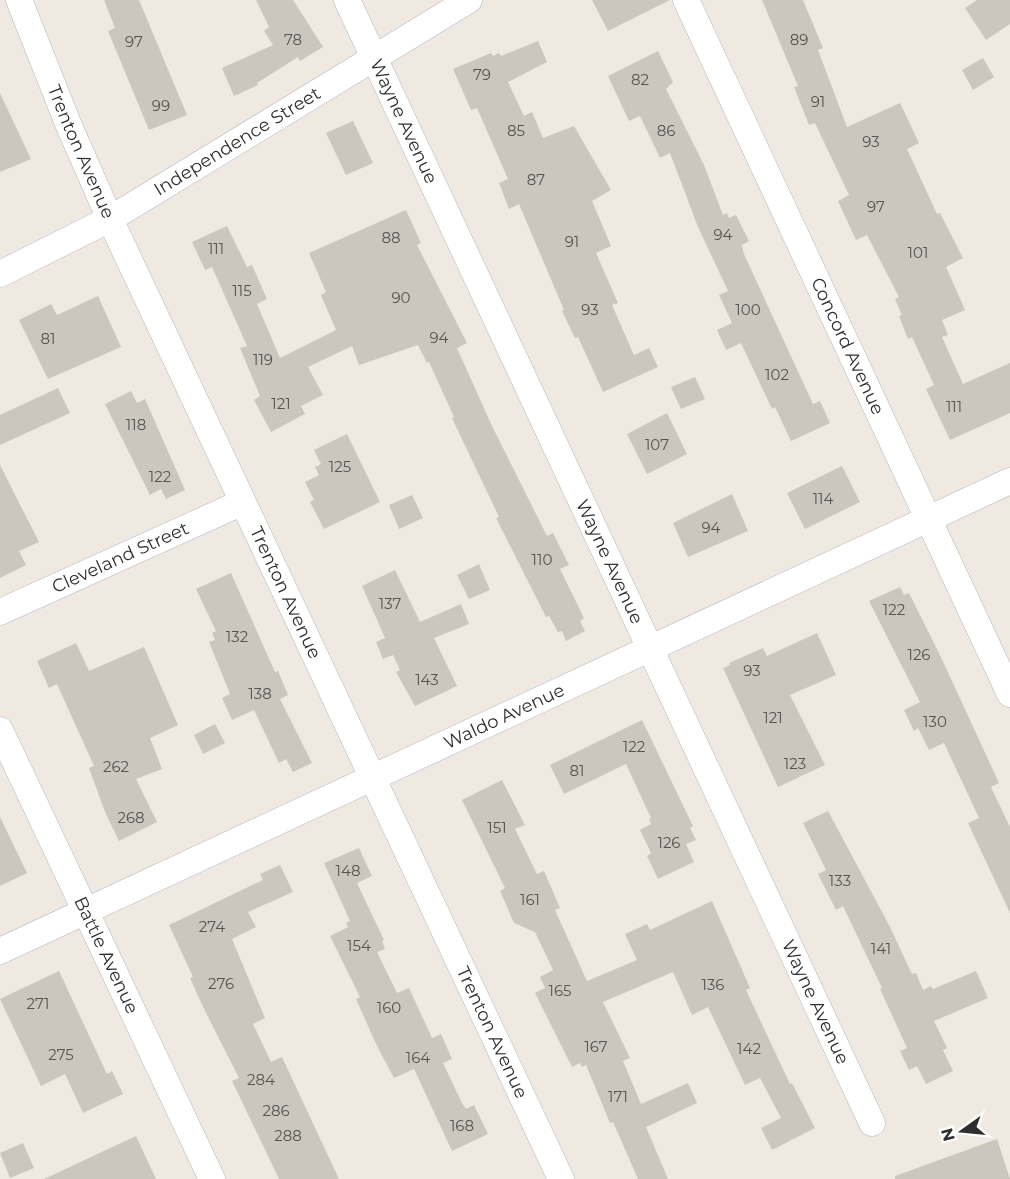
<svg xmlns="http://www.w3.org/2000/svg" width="1010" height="1179" font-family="Montserrat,sans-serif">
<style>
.building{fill:#cbc7bf}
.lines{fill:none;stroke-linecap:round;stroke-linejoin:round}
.minor-casing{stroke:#b4b7c1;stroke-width:27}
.minor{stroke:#fff;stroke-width:26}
.labels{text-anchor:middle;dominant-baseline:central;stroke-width:6;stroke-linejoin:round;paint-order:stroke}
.number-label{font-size:15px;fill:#555452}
.street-label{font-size:18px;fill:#2e2e2e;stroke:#fff}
</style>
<rect width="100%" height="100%" fill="#efe9e1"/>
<path class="building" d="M104,0H139L187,115L149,130L108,31L115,28Z
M256,0H293L323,47L300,61L298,57L257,83L258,85L234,96L222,68L273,45L264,31L269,27Z
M592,0H670L608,31Z
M762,0H803L823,48L818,50L847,127L900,103L919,143L907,149L937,214L940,213L963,258L946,267L965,310L942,320L948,335L942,337L963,384L1010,363V413L950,440L926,389L934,385L912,337L908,339L899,316L902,315L895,299L899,297L867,235L856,240L838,201L849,195L815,123L809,125L794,87L798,86Z
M977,0H1010V24L986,40L965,8Z
M538,41L547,62L508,82L524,116L532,112L543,138L574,126L611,190L592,201L611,246L596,253L618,303L612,305L634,355L649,348L658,367L603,392L578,337L575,338L562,311L564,310L519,204L509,209L499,183L508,179L477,108L471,110L453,69L491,53L493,56L499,53L501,56Z
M658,51L673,82L666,89L704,165L723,215L727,213L729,218L736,215L749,241L742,245L744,254L813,404L820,401L830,423L791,441L775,407L772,409L741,343L726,350L717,330L732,323L719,295L728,291L698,227L670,153L660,158L640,116L629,121L608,76Z
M983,58L994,77L973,90L962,70Z
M0,93L31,159L0,172Z
M353,121L373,163L346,175L326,133Z
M406,210L421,243L417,245L467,343L457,348L492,426L547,536L553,533L569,565L560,569L584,618L580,621L585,631L566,641L562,631L558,632L549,616L546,617L496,518L499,517L452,418L454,417L429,362L427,363L418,345L359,365L352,346L308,367L323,395L301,406L305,414L271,432L254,400L260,396L240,348L247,346L212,267L205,270L192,242L227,226L247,267L252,265L267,299L257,304L280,358L336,330L321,295L326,292L309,253Z
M98,296L121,347L48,379L19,320L51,304L57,315Z
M695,377L705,399L681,409L671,387Z
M58,388L70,413L0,445V415Z
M131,391L137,403L145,399L185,490L166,499L161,489L150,495L105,404Z
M667,413L687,454L647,474L627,434Z
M347,434L380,502L324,529L310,502L314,500L305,482L319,475L315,467L321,464L314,450Z
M0,465L39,542L19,551L26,565L0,578Z
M842,466L860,502L805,529L787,493Z
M732,494L748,531L688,557L673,523Z
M412,495L423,518L399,529L389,505Z
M479,564L490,590L469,599L457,575Z
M395,570L420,622L461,604L469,624L434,638L457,686L415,706L396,672L400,670L393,655L383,659L376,642L385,638L362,586Z
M231,573L275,672L278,671L288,695L280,699L312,763L293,772L286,759L279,763L254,710L232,720L222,698L230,694L209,642L215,640L212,633L216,631L196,589Z
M900,587L904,595L909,593L940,655L999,783L991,787L1010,827V913L968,823L979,818L944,743L929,750L918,728L914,731L904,710L920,702L869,601Z
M817,633L836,675L790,695L825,765L778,787L723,668L730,665L729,663L763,648L767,656Z
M76,643L89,671L144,647L178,725L150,738L162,769L136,779L157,822L119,841L105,812L89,768L94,766L57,684L49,688L37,661Z
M642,720L693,826L690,828L696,840L686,844L694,862L658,879L647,856L651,853L640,830L651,824L649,819L651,818L626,764L564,794L550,765Z
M215,724L225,743L203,754L194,735Z
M502,780L525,825L515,829L537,874L544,871L560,908L555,910L587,981L637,960L625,934L647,924L650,930L712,901L750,988L746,990L790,1084L792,1083L815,1128L772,1150L761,1128L781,1118L760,1078L745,1085L708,1007L692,1015L673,972L603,1002L630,1058L623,1061L641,1104L688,1083L697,1103L646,1127L668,1179H638L613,1122L610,1123L586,1065L582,1067L580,1063L572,1067L535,993L545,988L540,977L553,970L535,932L514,923L500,891L505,888L462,800Z
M828,811L889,925L912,974L916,973L923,990L931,986L933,989L976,971L988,998L934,1021L947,1048L943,1050L953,1071L926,1084L917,1066L909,1070L900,1051L907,1048L880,989L882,988L843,906L836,910L818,874L826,870L803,823Z
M0,817L27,873L0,886Z
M359,848L372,876L357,883L384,940L382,941L385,949L377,952L397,993L409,988L432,1038L441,1034L452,1059L443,1063L462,1103L466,1109L474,1105L488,1134L452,1151L414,1069L394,1078L377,1046L356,999L360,997L330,936L348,927L346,923L350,921L324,863Z
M280,865L293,892L248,912L256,927L232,939L265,1018L253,1024L271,1062L282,1057L339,1179H279L232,1081L239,1078L204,1009L190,978L193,977L169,925L263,880L260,874Z
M59,971L107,1074L112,1071L123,1094L83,1113L65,1074L41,1086L0,999Z
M136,1136L156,1179H44Z
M997,1139L1010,1179H895V1176Z
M23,1143L34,1168L10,1178L0,1153Z"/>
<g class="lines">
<g class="minor-casing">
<g id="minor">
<path id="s1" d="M19,0L69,126L110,219L561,1179"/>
<path id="s2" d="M347,0L872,1123"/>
<path id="s3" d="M686,0L1010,694"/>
<path id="s4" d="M0,274L110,219L469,0"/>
<path id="s5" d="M0,612L241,503"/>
<path id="s6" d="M0,730L212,1179"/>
<path id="s7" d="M0,951L1010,481"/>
</g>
</g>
<use href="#minor" class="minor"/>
</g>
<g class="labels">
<g class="number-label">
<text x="293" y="39">78</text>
<text x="799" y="39">89</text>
<text x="134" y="41">97</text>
<text x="482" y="74">79</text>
<text x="640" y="79">82</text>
<text x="818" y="101">91</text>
<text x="161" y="105">99</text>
<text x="516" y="130">85</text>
<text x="666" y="130">86</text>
<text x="871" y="141">93</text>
<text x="536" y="179">87</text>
<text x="876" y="206">97</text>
<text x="723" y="234">94</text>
<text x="391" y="237">88</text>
<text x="572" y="241">91</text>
<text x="216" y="248">111</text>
<text x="918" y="252">101</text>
<text x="242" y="290">115</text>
<text x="401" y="297">90</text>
<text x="590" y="309">93</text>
<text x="748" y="309">100</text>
<text x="439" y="337">94</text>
<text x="48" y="338">81</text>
<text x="263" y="359">119</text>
<text x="777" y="374">102</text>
<text x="281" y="403">121</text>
<text x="954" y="406">111</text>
<text x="136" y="424">118</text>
<text x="657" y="444">107</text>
<text x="340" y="466">125</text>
<text x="160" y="476">122</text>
<text x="823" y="498">114</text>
<text x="711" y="527">94</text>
<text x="542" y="559">110</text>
<text x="390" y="603">137</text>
<text x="894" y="609">122</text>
<text x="237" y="636">132</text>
<text x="919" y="654">126</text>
<text x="752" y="670">93</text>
<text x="427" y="679">143</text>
<text x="260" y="693">138</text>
<text x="773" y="717">121</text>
<text x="935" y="721">130</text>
<text x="634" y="746">122</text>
<text x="795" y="763">123</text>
<text x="116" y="766">262</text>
<text x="577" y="770">81</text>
<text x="131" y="817">268</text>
<text x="497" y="827">151</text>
<text x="669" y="842">126</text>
<text x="348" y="870">148</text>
<text x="840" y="880">133</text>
<text x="530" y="899">161</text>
<text x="212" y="926">274</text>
<text x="359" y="945">154</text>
<text x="881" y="948">141</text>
<text x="221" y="983">276</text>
<text x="713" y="984">136</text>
<text x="560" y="990">165</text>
<text x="38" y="1003">271</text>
<text x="389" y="1007">160</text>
<text x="596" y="1046">167</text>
<text x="749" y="1048">142</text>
<text x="61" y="1054">275</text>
<text x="418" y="1057">164</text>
<text x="261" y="1079">284</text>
<text x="618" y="1096">171</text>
<text x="276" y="1110">286</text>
<text x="462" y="1125">168</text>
<text x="288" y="1135">288</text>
</g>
<g class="street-label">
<text stroke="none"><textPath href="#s2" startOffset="134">Wayne Avenue</textPath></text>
<text stroke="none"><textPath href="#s4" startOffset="272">Independence Street</textPath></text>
<text stroke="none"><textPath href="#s1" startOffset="164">Trenton Avenue</textPath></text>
<text stroke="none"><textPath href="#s3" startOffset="382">Concord Avenue</textPath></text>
<text stroke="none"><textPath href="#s5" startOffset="132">Cleveland Street</textPath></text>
<text stroke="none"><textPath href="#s2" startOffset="620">Wayne Avenue</textPath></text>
<text stroke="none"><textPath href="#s1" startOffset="650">Trenton Avenue</textPath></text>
<text stroke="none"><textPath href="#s7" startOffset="556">Waldo Avenue</textPath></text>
<text stroke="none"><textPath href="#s6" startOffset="249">Battle Avenue</textPath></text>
<text stroke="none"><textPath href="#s2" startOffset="1106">Wayne Avenue</textPath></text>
<text stroke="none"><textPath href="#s1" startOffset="1136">Trenton Avenue</textPath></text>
</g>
</g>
<g transform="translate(962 1131) rotate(255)" stroke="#ffffff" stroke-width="4.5" paint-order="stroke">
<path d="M0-4.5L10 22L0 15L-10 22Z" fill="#2e2e2e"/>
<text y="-9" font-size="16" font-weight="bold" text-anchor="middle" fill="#2e2e2e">N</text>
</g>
</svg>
